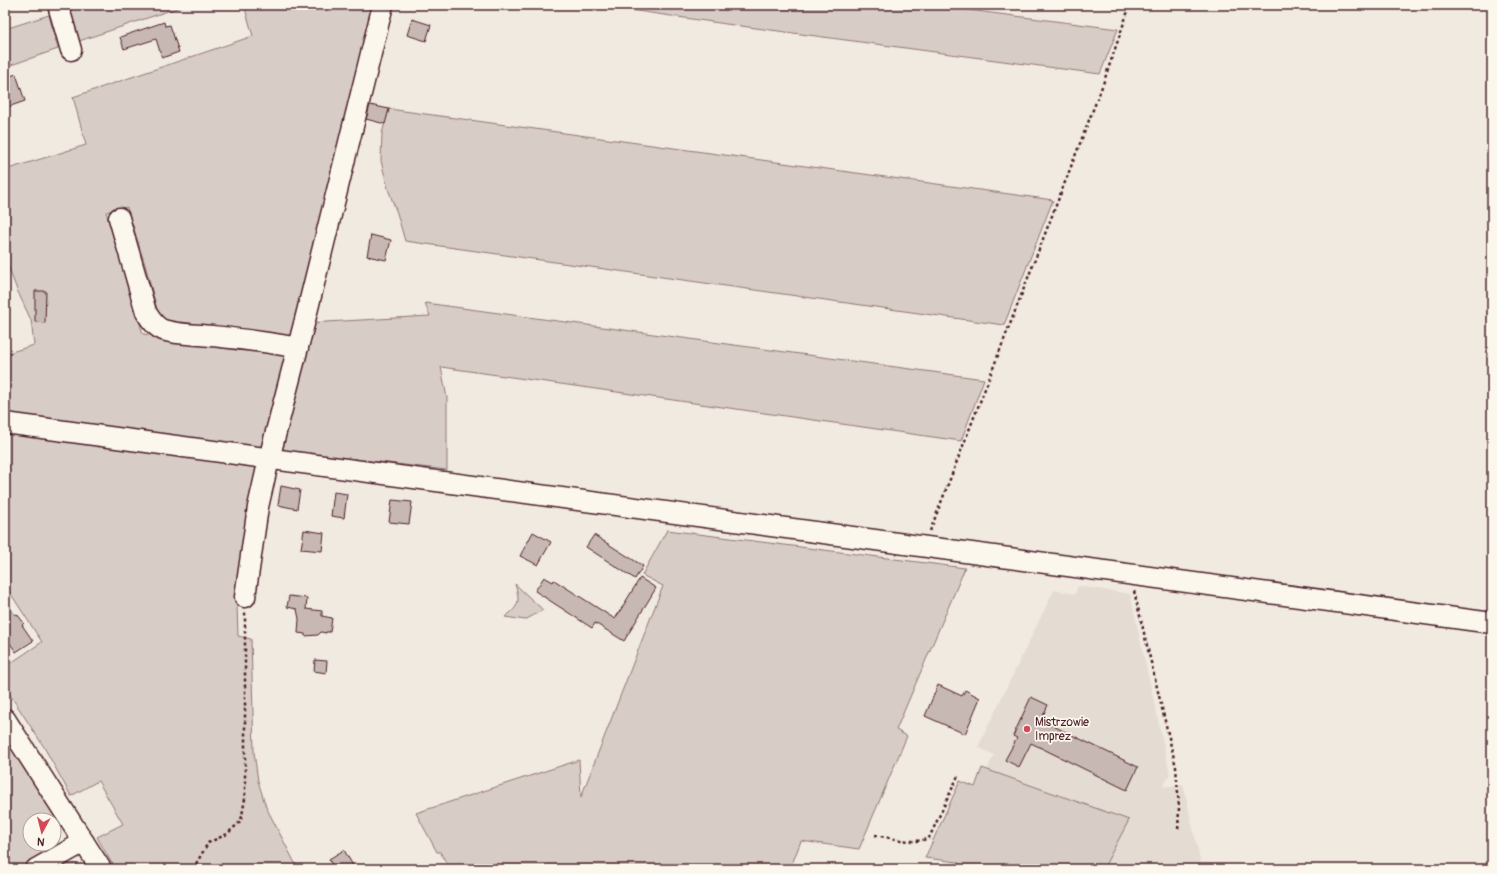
<svg xmlns="http://www.w3.org/2000/svg" width="1497" height="874" font-family="Pangolin,sans-serif">
<style>
.built{fill:#e4dbd2}
.green{fill:#d8ccc6;stroke:#917678}
.building{fill:#c8b8b3;stroke:#4a1f2b}
.lines{fill:none;stroke-linecap:round;stroke-linejoin:round}
.minor-casing{stroke:#4a1f2b;stroke-width:23}
.path{stroke:#4a1f2b;stroke-width:2.5;stroke-dasharray:3 3;stroke-linecap:butt}
.minor{stroke:#fbf7ec;stroke-width:20}
.poi-dot{fill:#d1495b;stroke:#fbf7ec;stroke-width:1.5}
.labels{text-anchor:middle;dominant-baseline:central;stroke-width:3.5;stroke-linejoin:round;paint-order:stroke}
.poi-label{font-size:12px;fill:#4a1f2b;stroke:#fbf7ec;text-anchor:start}
</style>
<rect width="100%" height="100%" fill="#f0eae0"/>
<filter id="ink" filterUnits="userSpaceOnUse"><feTurbulence type="fractalNoise" baseFrequency=".025" numOctaves="2"/><feDisplacementMap in="SourceGraphic" scale="8" xChannelSelector="R" yChannelSelector="G"/><feConvolveMatrix kernelMatrix="1 2 1 2 8 2 1 2 1" color-interpolation-filters="sRGB"/></filter>
<g filter="url(#ink)">
<path class="built" d="M1078,586L1130,594L1170,774L1163,787L1183,784L1202,869H1103L1128,820L987,770L994,755L978,747L1054,590L1075,594Z"/>
<path class="green" d="M68,5H186L79,41Z
M244,5H375L291,341L173,327L159,317L146,268L127,207L106,212L143,334L289,351L262,450L65,421L5,416V354L34,345L31,320L17,290L5,258V170L86,145L73,97L253,36Z
M596,5H928L1118,29L1100,74L726,24Z
M49,15L58,49L5,67V29Z
M389,109L1053,200L1004,325L405,241L397,213L388,189L381,161L382,133Z
M425,303L984,379L961,441L441,367L447,398V470L278,450L309,323L430,316Z
M5,432L258,467L241,585L237,603L238,636L251,639L254,752L258,781L266,807L298,869H115L97,837L123,824L98,781L71,796L44,747L5,687V667L42,642L5,585Z
M667,530L965,568L896,730L907,736L859,849L801,841L790,869H450L440,852H437L416,813L579,760L581,797L663,586L642,575Z
M515,584L543,610L525,620L505,617C520,606 520,601 515,584Z
M5,732L59,816L58,836L54,841V820H30V844H52C39,860 26,869 5,869Z
M982,768L1129,820L1103,869H960L958,862L925,858L960,781L975,787Z
M75,864L89,869H56L65,865Z"/>
<path class="building" d="M412,19L431,25L426,41L407,35Z
M164,22L165,26L170,25L179,52L162,58L156,39L124,49L120,37Z
M16,74L25,101L5,108V78Z
M370,105L389,109L385,124L366,119Z
M371,235L391,240L386,260L367,256Z
M35,291H46L45,323L35,322Z
M281,486L300,490L297,509L278,505Z
M334,492L347,494L344,518L331,516Z
M392,500L412,502L409,524L389,522Z
M304,530L324,533L322,551L301,549Z
M533,532L551,542L538,565L520,556Z
M594,535L643,566L635,579L586,547Z
M544,577L553,582L554,580L615,619L640,578L656,588L624,641L595,623L592,628L535,591Z
M289,596L307,598L306,609L322,611V616L332,618L330,632H326V633L321,632L318,635L305,636V634L298,633L299,619L297,609L287,607Z
M5,600L15,615L17,614L24,623L22,625L33,641L16,652L5,636Z
M315,660L327,661L326,673L314,671Z
M938,685L962,696L965,690L980,698L965,734L925,716Z
M1031,697L1048,705L1041,720L1138,767L1127,790L1031,743L1019,767L1005,760L1017,738L1013,736Z
M344,850L355,869H334L329,859Z"/>
<g class="lines">
<g class="minor-casing">
<path id="minor" d="M58,5L71,50
M119,218L146,312C150,319 155,327 163,330C178,335 196,334 212,336C240,339 269,342 298,348
M5,423L1492,623
M245,597L258,507L269,459L305,320L383,5
M5,719L101,869
M36,869L84,842"/>
</g>
<path class="path" d="M930,531L1103,84L1130,5
M1134,591L1176,767L1179,807L1178,832
M875,835C892,838 913,845 929,838L958,776
M193,869L208,843L227,834L241,821L245,799V612"/>
<use href="#minor" class="minor"/>
</g>
</g>
<circle class="poi-dot" cx="1027" cy="729" r="4"/>
<g class="labels">
<g class="poi-label">
<text x="1035" y="722">Mistrzowie<tspan x="1035" dy="14">Imprez</tspan></text>
</g>
</g>
<rect width="1497" height="874" fill="none" stroke="#fbf7ec" stroke-width="20"/>
<rect x="10" y="10" width="1477" height="854" fill="none" stroke="#4a1f2b" stroke-width="1.5" filter="url(#ink)"/>
<g transform="translate(42 832) rotate(187)"><circle r="19" fill="#fbf7ec" stroke="#b4a19f"/>
<path d="M0-3L7 15L0 10L-7 15Z" fill="#d1495b"/>
<text y="-6" font-size="11" font-weight="bold" text-anchor="middle" fill="#4a1f2b">N</text>
</g>
</svg>
